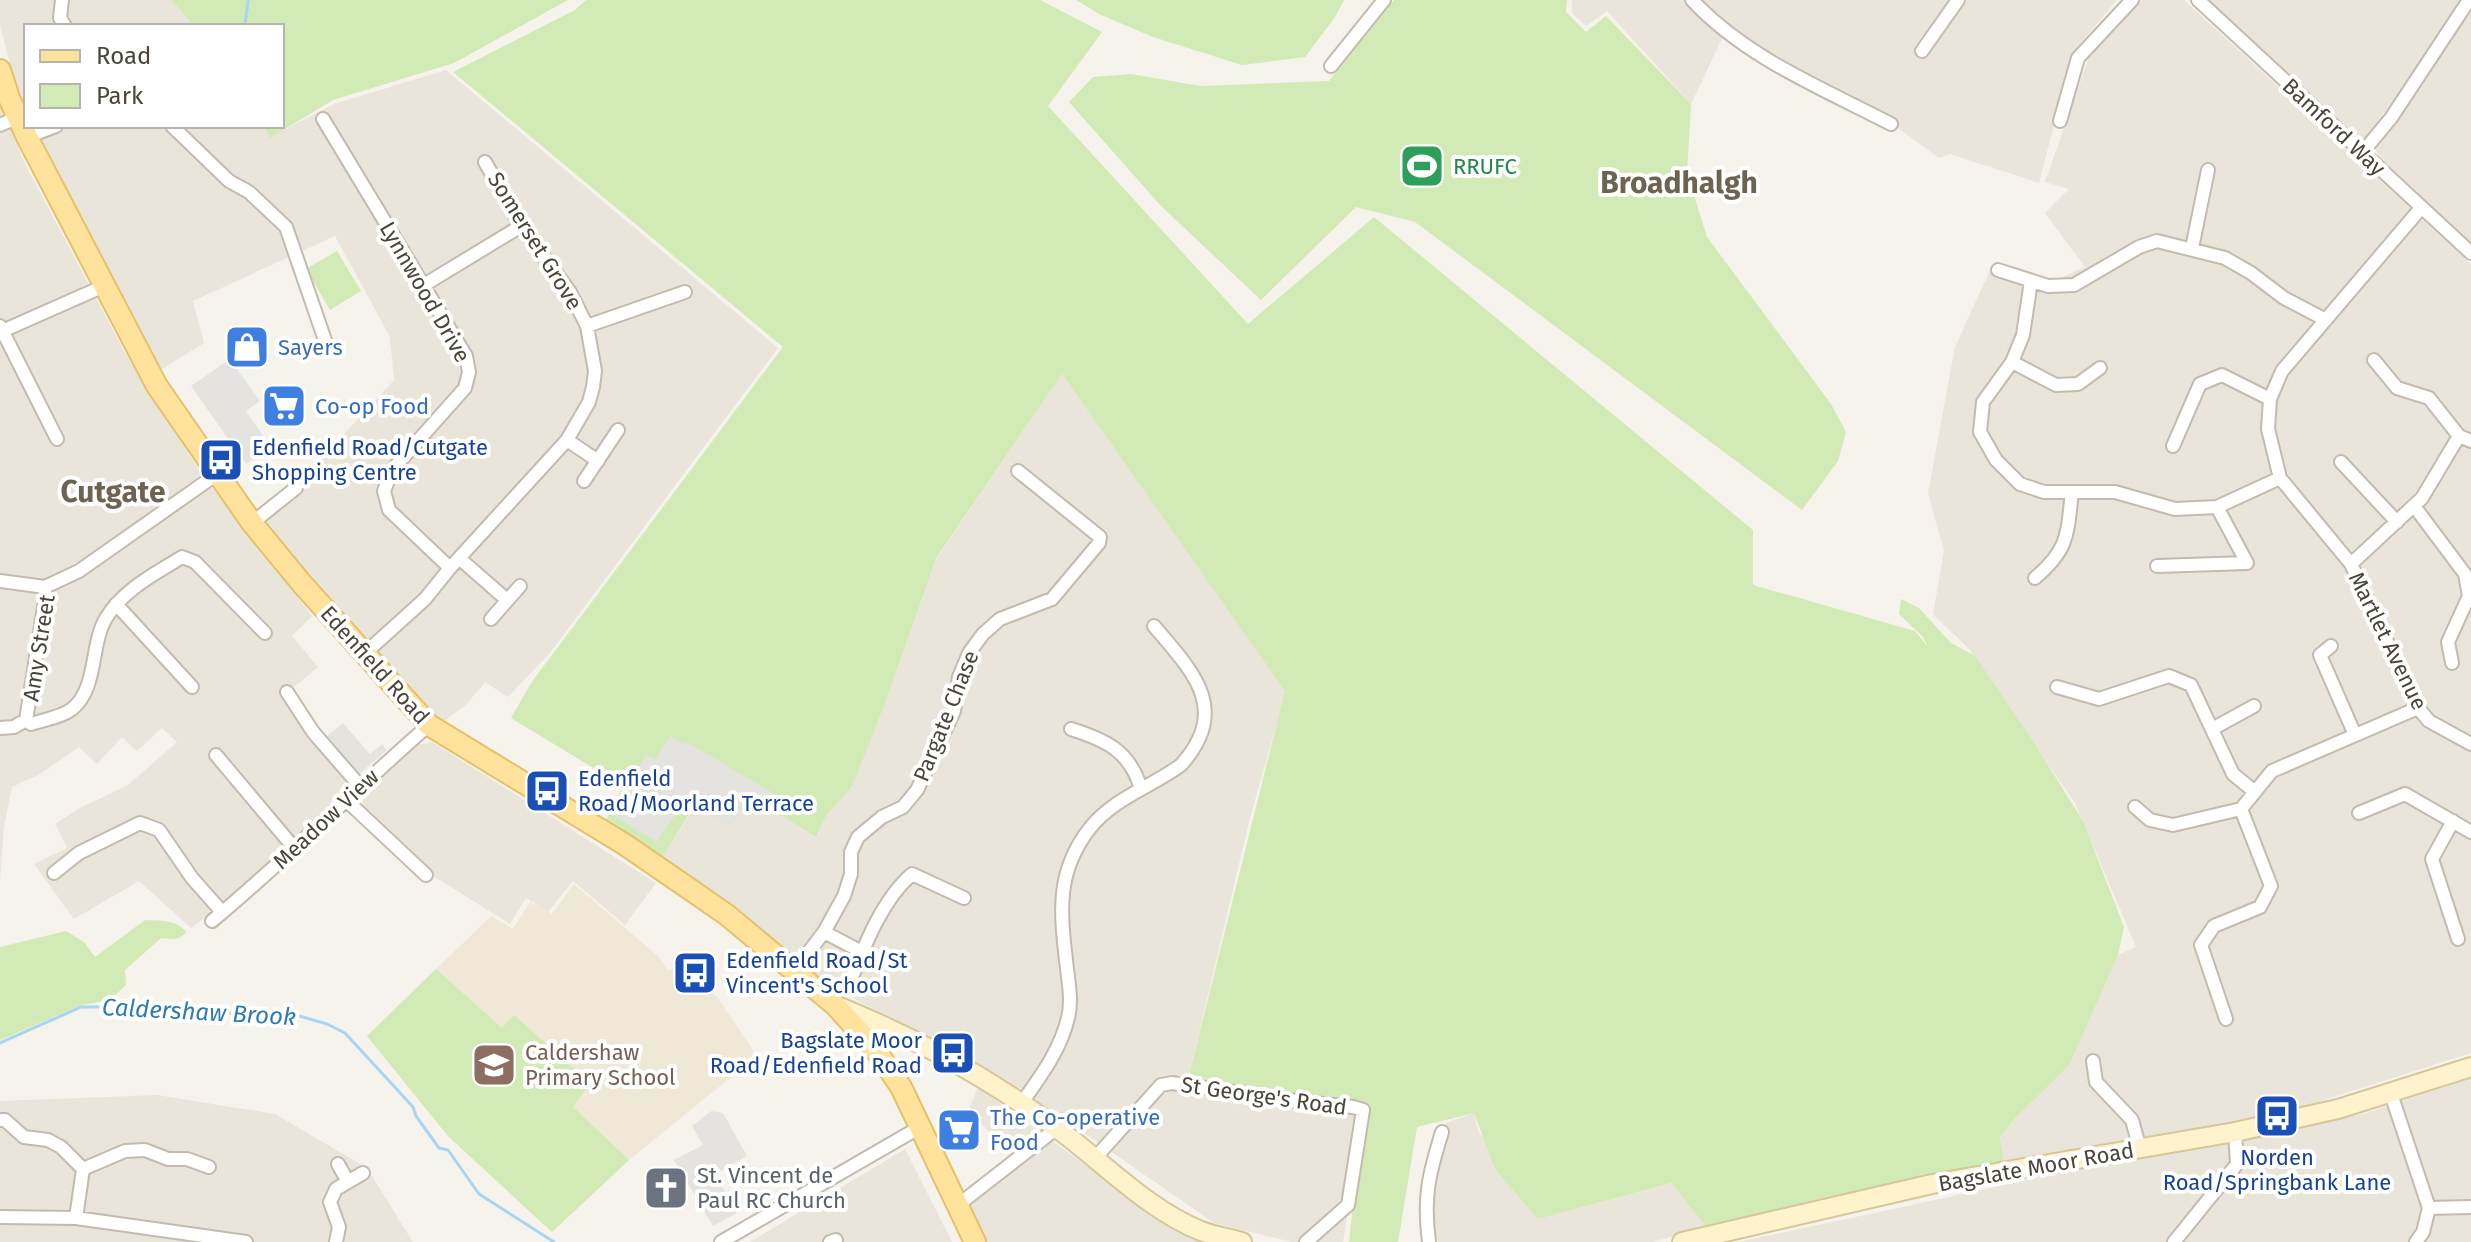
<svg xmlns="http://www.w3.org/2000/svg" width="2471" height="1242" font-family="'Fira Sans',sans-serif">
<style>
.residential{fill:#eae5da}
.education{fill:#efe8d6}
.green{fill:#d2eab5}
.parking{fill:#e5e3e0}
.lines{fill:none;stroke-linecap:round;stroke-linejoin:round}
.stream{stroke:#a9d4f2;stroke-width:3}
.street-casing{stroke:#c2bbae;stroke-width:16}
.secondary-casing{stroke:#d6c79b;stroke-width:22}
.primary-casing{stroke:#e6c16a;stroke-width:24}
.street{stroke:#fff;stroke-width:12}
.secondary{stroke:#fff3cd;stroke-width:18}
.primary{stroke:#ffe39c;stroke-width:20}
.labels{text-anchor:middle;dominant-baseline:central;stroke-width:8;stroke-linejoin:round;paint-order:stroke}
.street-label{font-size:22px;fill:#4b4439;stroke:#fff}
.leisure-label{font-size:22px;fill:#27864d;stroke:#fff;text-anchor:start}
.shop-label{font-size:22px;fill:#366cbe;stroke:#fff;text-anchor:start}
.transit-label{font-size:22px;fill:#164399;stroke:#fff;text-anchor:start}
.education-label{font-size:22px;fill:#785e54;stroke:#fff;text-anchor:start}
.worship-label{font-size:22px;fill:#5b616d;stroke:#fff;text-anchor:start}
.water-label{font-size:24px;font-style:italic;fill:#2e7ab2;stroke:#fff}
.district-label{font-size:30px;font-weight:bold;fill:#6e6250;stroke:#fff}
</style>
<rect width="100%" height="100%" fill="#f6f3ec"/>
<path class="residential" d="M0,0H171L194,26H26V109L16,87L0,25Z
M1572,0H2117L2073,52L2039,183L1950,154L1939,158L1865,104L1755,48L1727,28L1691,104L1607,11L1586,26L1572,13Z
M2141,0H2184L2471,264V1053L2305,1106L2155,1140L2004,1162L2000,1137L2039,1090L2070,1064L2118,955L2136,947L2075,803L1969,649L1933,614L1944,551L1928,493L1955,347L1991,268L2058,279L2085,267L2045,213L2069,189L2045,182L2089,57Z
M2209,0H2462L2362,144Z
M2471,10V246L2380,167L2376,149L2464,16Z
M446,70L778,348L550,653L508,697L485,682L466,705L440,724L254,517L299,483L394,380L390,337L335,236L193,301L204,343L159,371L66,196L34,126H264L270,137L334,104Z
M0,101L23,160L125,353L203,476L312,616L292,636L318,667L282,697L360,791L215,930L206,917L191,928L139,881L74,919L34,864L67,848L55,824L78,809L128,785L177,742L162,728L137,751L122,737L97,764L79,747L40,774L12,787L4,827L0,881Z
M1062,374L1286,691L1250,818L1189,1075L1301,1098L1364,1105L1343,1242H1292L1214,1223L1015,1085L816,978L740,910L663,857L696,804L749,794L817,836L826,816L852,787L883,709L937,558Z
M432,742L656,883L625,925L573,881L548,912L526,898L510,924L427,872L362,807L364,793L413,746Z
M2471,1076V1242H1738L2093,1166L2367,1113Z
M978,1087L1181,1234L1203,1242H983L963,1197L1011,1158L969,1109Z
M157,1095L275,1114L367,1168L413,1242H0V1101Z
M1474,1113L1478,1130L1538,1219L1673,1183L1707,1228L1652,1242H1438L1429,1209L1446,1123Z
M905,1149L952,1242H750Z"/>
<path class="education" d="M574,884L659,957L668,970L681,965L718,998L757,1056L629,1160L552,1232L448,1136L367,1036L491,916L513,929L530,902L552,914Z"/>
<path class="green" d="M171,0H568L454,63L333,100L270,138L264,126H282V26H194Z
M586,0H1040L1102,32L1048,106L1248,324L1374,217L1753,530V585L1915,631L1929,648L1922,636L1899,614L1901,599L1919,608L1951,643L1975,656L2033,741L2083,821L2124,927L2118,955L2070,1064L2018,1115L2000,1137L2004,1162L1707,1228L1672,1183L1538,1219L1495,1169L1474,1113L1417,1127L1398,1242H1349L1364,1106L1301,1098L1189,1075L1285,691L1062,374L937,557L883,709L852,787L826,816L816,837L750,795L730,826L695,804L663,857L605,822L623,786L511,718L531,683L783,347L453,72L575,10Z
M1076,0H1344L1335,17L1305,57L1242,65L1153,37L1101,15Z
M1394,0H1567L1566,12L1586,32L1606,16L1691,104L1687,173L1707,237L1831,404L1846,432L1838,461L1802,510L1415,222L1356,207L1261,300L1161,206L1069,102L1093,77L1131,74L1200,86L1329,81Z
M337,251L361,291L330,310L306,269Z
M145,920C159,921 177,919 186,932C179,941 172,939 161,938L125,970L126,985L110,1000L82,1005L0,1040V947L66,931L84,942L95,957Z
M436,969L502,1028L514,1015L590,1083L573,1107L629,1160L552,1232L448,1136L367,1036Z"/>
<path class="parking" d="M230,359L260,401L246,411L271,447L246,464L191,386Z
M343,723L370,754L382,744L387,750L358,775L325,738Z
M670,736L684,744L685,741L790,803L783,815L749,795L730,826L687,798L656,842L612,814L646,755L655,760Z
M711,1111L723,1113L747,1156L715,1174L737,1213L713,1226L674,1160L703,1145L692,1126Z"/>
<g class="lines">
<path class="stream" d="M245,26L248,0
M0,1043L81,1007H100L113,1003L159,1013H289L327,1024L345,1033L413,1107L416,1116L439,1148L448,1150L479,1194L554,1242"/>
<g class="street-casing">
<path id="street" d="M62,0L60,18L65,26
M1692,0C1746,58 1822,88 1891,124
M2198,0L2471,253
M1922,51L1958,0
M1331,66L1384,0
M323,119L466,356L469,372L465,388L392,470L384,491L389,510L450,568
M2060,121L2078,58L2132,0
M0,125L18,117
M172,126L229,181L249,192L286,227L327,346
M27,137L56,126
M2362,153L2391,118L2469,0
M2421,208L2282,371L2270,399L2268,429L2280,478L2351,564L2418,708L2429,721L2471,744
M2192,248L2208,170
M1998,270L2048,286L2074,285L2139,247L2157,241L2225,258L2251,273L2284,298L2324,319
M2031,281L2023,335L2012,362L1983,402L1980,432L1996,460L2020,484L2044,492H2115L2175,509L2217,507L2280,478
M424,285L521,226
M0,326L57,439
M587,326L685,292
M0,332L104,286
M2374,360L2397,388L2429,398L2459,436L2471,441
M2012,362L2056,385L2078,384L2100,368
M567,440L598,461
M2173,446L2200,384L2222,375L2270,399
M2341,462L2397,522
M584,481L618,430
M2414,506L2465,574L2469,596L2448,642L2452,663
M252,523L296,488
M459,558L507,600
M2351,564L2422,498L2459,436
M2157,566L2247,563L2217,507
M2035,578C2069,549 2067,535 2072,492
M0,581L45,587
M116,604L192,687
M491,619L520,586
M2331,646L2320,655L2355,735
M363,655L425,599L450,568L567,440L589,402L593,387L595,371L587,326L570,292L521,226L485,162
M2057,687L2099,699L2169,676L2191,685L2233,774L2255,792
M287,692L313,732L359,785
M26,720L45,601V587L79,571L217,474
M0,728L14,727L26,720L31,724C43,720 62,717 72,709C98,688 90,645 106,618C124,589 155,574 182,557L195,562L265,633
M1071,729C1106,740 1130,751 1141,789
M2212,729L2254,706
M216,755L295,849
M345,799L426,875
M2135,807L2150,820L2173,825L2241,809
M2241,809L2272,771L2418,708
M2359,813L2405,794L2471,832
M2453,821L2432,859L2458,939
M54,873L79,853L140,823L159,830L192,878L222,912
M212,921C287,859 355,789 429,725
M824,932L862,952
M795,970L824,932L844,896L851,874V852L858,837L882,817L903,807L917,790L954,711L959,677L969,653L983,634L1000,619L1052,599L1099,543L1100,537L1018,471
M852,977C866,942 883,899 912,874L964,898
M2226,1019L2201,945L2214,926L2260,907L2271,886L2241,809
M2093,1061L2096,1082L2132,1120L2140,1149
M2391,1094L2429,1208L2423,1232L2416,1242
M1021,1104C1040,1077 1060,1051 1068,1018C1072,1002 1069,985 1067,969C1061,916 1054,874 1090,828C1114,798 1151,787 1181,765C1231,709 1193,672 1154,626
M0,1120H5L24,1137L48,1140L61,1147L83,1169
M1095,1158L1161,1085L1172,1083L1303,1102L1353,1107L1363,1110L1348,1205L1306,1242
M338,1164L348,1182
M958,1205L1057,1128
M2429,1208L2471,1207
M0,1217L76,1218L246,1242
M76,1218L83,1169L125,1151L145,1150L168,1159H187L209,1167
M336,1242L339,1227L330,1202L336,1189L363,1173
M721,1242L922,1126
M830,1242L836,1240
M1429,1242C1423,1197 1429,1174 1442,1132
M2174,1242L2237,1164L2235,1132"/>
</g>
<g class="secondary-casing">
<path id="secondary" d="M835,1005C914,1037 989,1078 1058,1129C1104,1163 1147,1209 1201,1231C1214,1236 1229,1238 1242,1242
M1682,1242L1932,1184L2235,1132L2338,1109L2471,1067"/>
</g>
<g class="primary-casing">
<path id="primary" d="M0,70L9,98L27,137L157,386L252,523L303,585L429,725L624,844L691,890L727,915L835,1005L875,1049L901,1087L975,1242"/>
</g>
<use href="#street" class="street"/>
<use href="#secondary" class="secondary"/>
<use href="#primary" class="primary"/>
</g>
<defs>
<g id="stadium-square" transform="scale(2.3)"><rect x="-9" y="-9" width="18" height="18" rx="4" fill="#2e9e5b" stroke="#fff"/><path d="M0-5a6.5 5 0 1 0 0 10a6.5 5 0 1 0 0-10ZM-3.5-1.8h7v3.6h-7Z" fill="#fff"/></g>
<g id="shop-square" transform="scale(2.3)"><rect x="-9" y="-9" width="18" height="18" rx="4" fill="#3f7fe0" stroke="#fff"/><path d="M-5-2.5h2.3a2.7 3.5 0 0 1 5.4 0H5L5.5 6h-11ZM-1.5-2.5h3a1.5 2.3 0 0 0-3 0Z" fill="#fff"/></g>
<g id="supermarket-square" transform="scale(2.3)"><rect x="-9" y="-9" width="18" height="18" rx="4" fill="#3f7fe0" stroke="#fff"/><path d="M-6-5.5h2.5l.6 2H6L4.5 2H-2.5L-4.4-4H-6ZM-1.5 3.2a1.3 1.3 0 1 0 .1 0ZM3 3.2a1.3 1.3 0 1 0 .1 0Z" fill="#fff"/></g>
<g id="bus-square" transform="scale(2.3)"><rect x="-9" y="-9" width="18" height="18" rx="4" fill="#1a4fb4" stroke="#fff"/><path d="M-5-6H5V4H4V6H2V4H-2V6H-4V4H-5ZM-3.5-4V0h7V-4ZM-3.5 1.2v1.5H-2V1.2ZM2 1.2v1.5H3.5V1.2Z" fill="#fff"/></g>
<g id="school-square" transform="scale(2.3)"><rect x="-9" y="-9" width="18" height="18" rx="4" fill="#8d6e63" stroke="#fff"/><path d="M0-5L7-2L0 1L-7-2ZM-4 1L0 2.5L4 1V4Q0 6-4 4Z" fill="#fff"/></g>
<g id="church-square" transform="scale(2.3)"><rect x="-9" y="-9" width="18" height="18" rx="4" fill="#6b7280" stroke="#fff"/><path d="M-1.2-6h2.4v3.5h3.3v2.4h-3.3V6h-2.4V-.1h-3.3v-2.4h3.3Z" fill="#fff"/></g>
</defs>
<g fill-rule="evenodd">
<use href="#stadium-square" x="1422" y="166"/>
<use href="#shop-square" x="247" y="347"/>
<use href="#supermarket-square" x="284" y="406"/>
<use href="#bus-square" x="221" y="460"/>
<use href="#bus-square" x="547" y="791"/>
<use href="#bus-square" x="695" y="973"/>
<use href="#bus-square" x="953" y="1053"/>
<use href="#school-square" x="494" y="1065"/>
<use href="#bus-square" x="2277" y="1116"/>
<use href="#supermarket-square" x="959" y="1130"/>
<use href="#church-square" x="666" y="1188"/>
</g>
<g class="labels">
<g class="street-label">
<text transform="translate(2334 127) rotate(43)">Bamford Way</text>
<text transform="translate(535 241) rotate(58)">Somerset Grove</text>
<text transform="translate(425 292) rotate(60)">Lynnwood Drive</text>
<text transform="translate(2388 641) rotate(64)">Martlet Avenue</text>
<text transform="translate(39 648) rotate(-81)">Amy Street</text>
<text transform="translate(375 665) rotate(48)">Edenfield Road</text>
<text transform="translate(946 716) rotate(-68)">Pargate Chase</text>
<text transform="translate(326 819) rotate(-43)">Meadow View</text>
<text transform="translate(1264 1096) rotate(8)">St George's Road</text>
<text transform="translate(2036 1167) rotate(-10)">Bagslate Moor Road</text>
</g>
<g class="leisure-label">
<text x="1453" y="166">RRUFC</text>
</g>
<g class="shop-label">
<text x="278" y="347">Sayers</text>
<text x="315" y="406">Co-op Food</text>
<text x="990" y="1117">The Co-operative<tspan x="990" dy="25">Food</tspan></text>
</g>
<g class="transit-label">
<text x="252" y="447">Edenfield Road/Cutgate<tspan x="252" dy="25">Shopping Centre</tspan></text>
<text x="578" y="778">Edenfield<tspan x="578" dy="25">Road/Moorland Terrace</tspan></text>
<text x="726" y="960">Edenfield Road/St<tspan x="726" dy="25">Vincent's School</tspan></text>
<text x="922" y="1040" text-anchor="end">Bagslate Moor<tspan x="922" dy="25">Road/Edenfield Road</tspan></text>
<text x="2277" y="1157" text-anchor="middle">Norden<tspan x="2277" dy="25">Road/Springbank Lane</tspan></text>
</g>
<g class="education-label">
<text x="525" y="1052">Caldershaw<tspan x="525" dy="25">Primary School</tspan></text>
</g>
<g class="worship-label">
<text x="697" y="1175">St. Vincent de<tspan x="697" dy="25">Paul RC Church</tspan></text>
</g>
<g class="water-label">
<text transform="translate(199 1012) rotate(3)">Caldershaw Brook</text>
</g>
<g class="district-label">
<text x="1679" y="183">Broadhalgh</text>
<text x="113" y="492">Cutgate</text>
</g>
</g>
<rect x="24" y="24" width="260" height="104" fill="#ffffff" stroke="#b7b4b0" stroke-width="2"/>
<rect x="40" y="50" width="40" height="12" fill="#ffe39c" stroke="#b7b4b0" stroke-width="2"/>
<text x="96" y="64" font-size="24" fill="#4b4439">Road</text>
<rect x="40" y="84" width="40" height="24" fill="#d2eab5" stroke="#b7b4b0" stroke-width="2"/>
<text x="96" y="104" font-size="24" fill="#4b4439">Park</text>
</svg>
